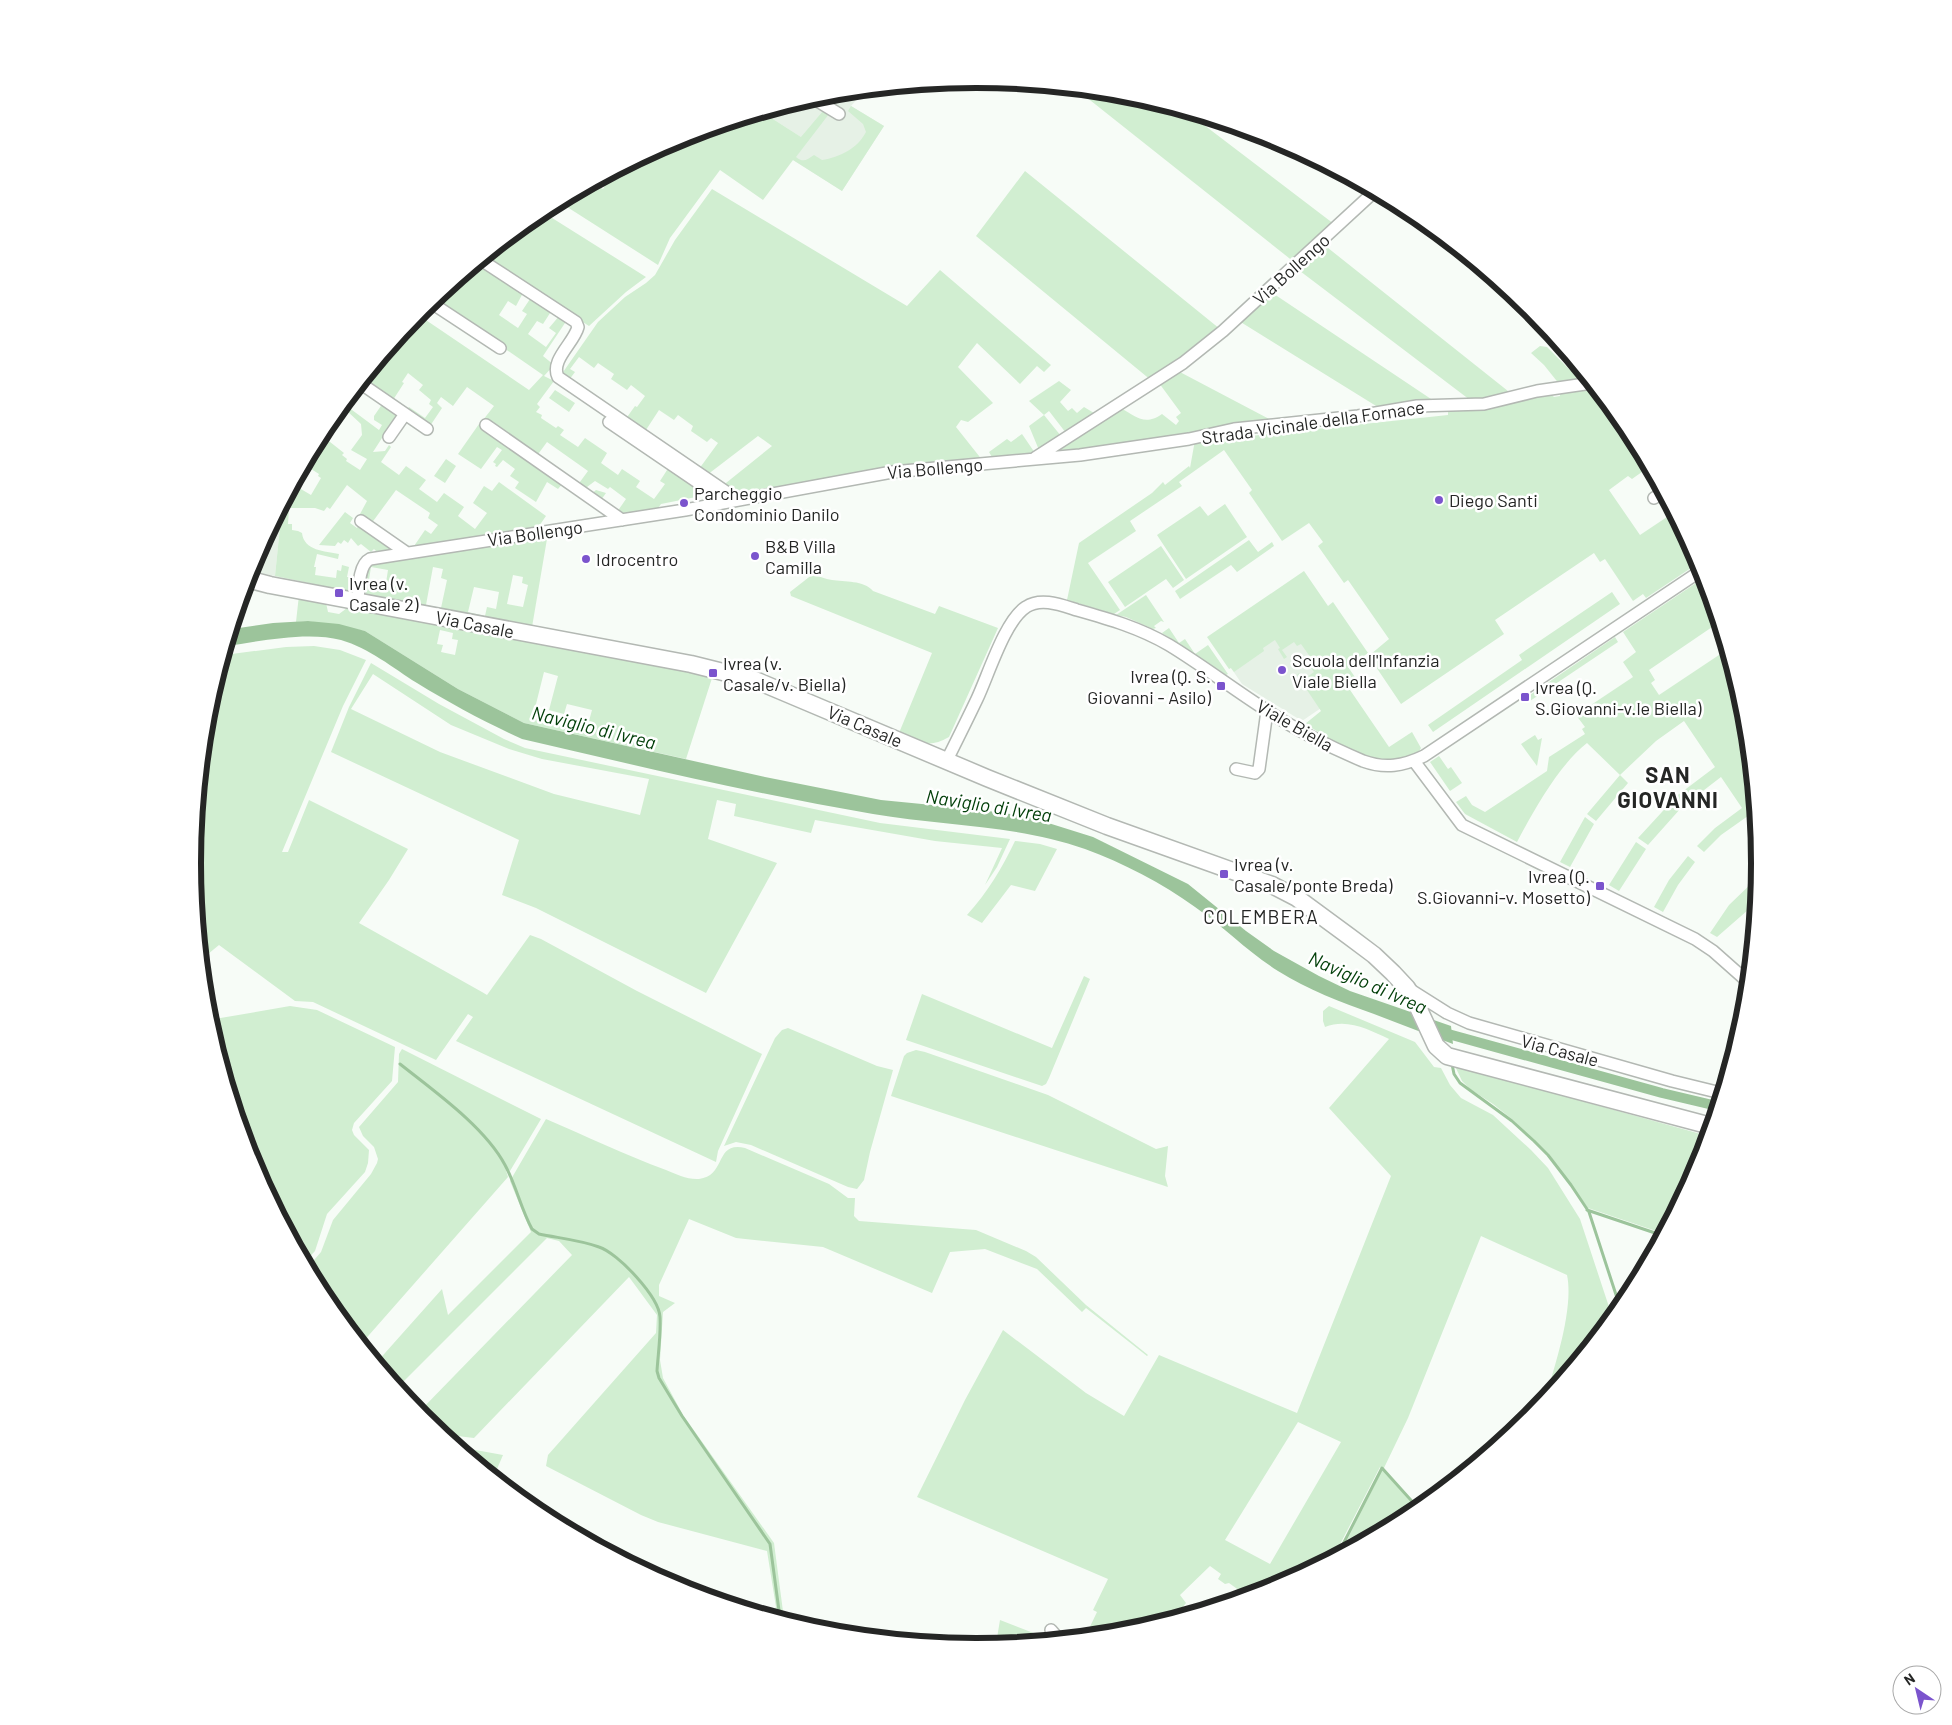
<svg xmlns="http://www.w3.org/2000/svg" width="1952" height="1725" font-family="Barlow,sans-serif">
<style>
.built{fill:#e6f1e6}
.green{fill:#d1eed1;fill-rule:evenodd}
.water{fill:#9cc49b}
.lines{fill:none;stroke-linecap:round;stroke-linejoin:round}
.stream{stroke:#9cc49b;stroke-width:3}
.canal{stroke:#9cc49b;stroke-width:10}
.minor-casing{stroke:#b3b8b3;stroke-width:14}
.secondary-casing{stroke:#b3b8b3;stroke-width:19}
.minor{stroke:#fff;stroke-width:11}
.secondary{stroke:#fff;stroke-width:16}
.poi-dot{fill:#7b54cd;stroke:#fff;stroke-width:2}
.labels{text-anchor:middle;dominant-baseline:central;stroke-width:5;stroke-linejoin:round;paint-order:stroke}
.street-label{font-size:18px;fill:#252625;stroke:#fff}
.poi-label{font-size:18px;fill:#252625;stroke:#fff;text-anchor:start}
.water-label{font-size:19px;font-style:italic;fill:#003e08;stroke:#fff}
.neighbourhood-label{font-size:19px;letter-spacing:1px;fill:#252625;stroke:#fff}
.district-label{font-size:22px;font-weight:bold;letter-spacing:1px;fill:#252625;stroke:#fff}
.rim{fill:none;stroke:#252625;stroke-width:6}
</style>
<rect width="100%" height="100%" fill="#f7fcf7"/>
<path class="built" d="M865,90L851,106L884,126L842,191L793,160L807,141L762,112L823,94Z
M282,507L275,576L249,571L252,562Z
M1299,622L1346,691L1302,721L1242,684L1231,668Z"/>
<path class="green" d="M1076,89L1129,94L1187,112L1334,224L1294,262Z
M851,106L884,126L842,191L793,160L763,200L720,170L670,238L658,265L564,205L571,195L593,183L603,189L611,175L610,174L676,138L762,112L801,137L823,111L829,114L796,157C803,163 807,160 814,155L822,160C840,157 857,149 866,132L863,124L848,111Z
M1025,171L1220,329L1152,381L976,236Z
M712,189L907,306L940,270L1051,365L1044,372L1037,366L1020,384L977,343L958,367L993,403L968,422L961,420L956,427L983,461L738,497L721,487L772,446L758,436L707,475L699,469L718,443L711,438L707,442L691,431L693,426L678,415L674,420L659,410L644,433L625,420L635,406L637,407L645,396L631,385L627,390L611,379L614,374L598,363L594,368L579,357L570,369L575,372L569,380L561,375L598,322L625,297L646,283L655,275L675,240Z
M541,211L646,277L626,292L589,326L483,258L499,245L502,247L510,236Z
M1323,244L1513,395L1474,403L1296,268Z
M479,262L524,291L516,306L508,301L499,315L518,328L527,314L522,311L532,296L552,310L543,324L537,321L528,334L546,347L556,333L549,328L560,315L567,320L543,356L554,365L544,376L554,381L537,404L540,407L536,412L542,415L541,418L556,428L558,426L564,430L560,435L578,447L585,438L607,453L601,463L618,475L622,469L640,481L636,487L654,499L665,484L660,481L669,467L706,495L661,504L656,511L623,518L590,495L596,490L606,493L601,500L617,512L626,499L610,487L608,489L595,481L583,490L577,486L588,471L547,442L536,457L487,423L483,420L494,406L467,387L453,406L441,397L437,403L442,408L430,426L407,410L409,407L425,418L433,407L429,404L431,400L419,390L423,385L408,373L402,382L404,383L393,400L364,379L417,314L529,390L543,375L433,299L445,290L448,292L456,281Z
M1271,292L1437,403L1381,409L1239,321Z
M1540,346L1547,347L1569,369L1577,374L1578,379L1560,385L1544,365L1531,353Z
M1178,371L1275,422L1048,456L1121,408C1136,417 1145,426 1162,414L1176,425L1179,421L1176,417L1181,413L1159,383Z
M1059,381L1071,390L1060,402L1068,411L1072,408L1077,413L1084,407L1094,413V416L1066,433L1049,411L1044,415L1061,436L1039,450L1029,426L1044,415L1029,401Z
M1594,386L1628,427L1649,467L1632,479L1628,476L1609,490L1640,535L1673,513L1700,562L1646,598L1643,594L1633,601L1605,559L1600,562L1594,553L1495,620L1504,634L1401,704L1370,658L1371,654L1389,639L1348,580L1344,583L1318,546L1323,542L1309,523L1282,541L1249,493L1252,490L1224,450L1179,482L1182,486L1130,521L1136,531L1088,563L1120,610L1114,614L1067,600L1079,543L1152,493L1163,482L1165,485L1189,466L1190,468L1195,440L1219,435L1222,439L1448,415V408L1548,391L1554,397L1560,396V392Z
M555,390L575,403L569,412L549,398Z
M383,403L398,413L373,452L385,451L389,445L391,447L381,462L399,475L406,466L426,480L419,489L437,502L444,493L464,507L458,516L475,529L487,513L473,503L484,486L492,491L499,482L546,516L537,529L412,549L425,530L431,534L438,525L428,518L430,513L396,490L371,524L362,517L360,514L367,501L347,485L330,509L327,507L324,511L315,508H289L288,524H292V530L298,531L302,533C304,551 325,551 339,554L338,559L317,554L314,567H316L315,575L336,578L337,570L341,571L342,565L349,567L347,577H355L357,593L275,576L282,507L294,485L311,495L321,478L318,476L319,474L308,467L311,462L307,459L324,427L334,416L328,424L335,429L333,433L330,431L325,438L344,453L342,455L347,459L346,461L360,470L367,459L351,450L362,435L361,424L346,410L348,407L379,430L382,425L374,420V416Z
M479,424L564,482L558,489L547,482L536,502L515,488L519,482L510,476L515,469L503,460L497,467L495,466L496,464L493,462L502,450L497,447L481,469L458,454Z
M1022,434L1035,453L993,459L989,452L1007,439L1011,442Z
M446,459L456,466L445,483L434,476Z
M1225,504L1247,537L1186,579L1157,535L1200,506L1208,516Z
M345,512L353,518L350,523L357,528L360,523L401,552L380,555L374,549L371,552L361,544L358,546L351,538L348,543L344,540L341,544L338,542L335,546L319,545Z
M548,533L532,627L365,595L367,590L363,589L367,565ZM371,567L388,570L385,589L368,586ZM433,567L443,569L441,578L447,580L441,608L426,605ZM513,575L523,577L522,583L528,585L523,607L507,604ZM474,587L499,592L496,609L487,607L485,616L468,612Z
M1249,540L1258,552L1272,542L1274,546L1237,572L1231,565L1180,599L1175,591Z
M1161,546L1184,580L1173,588L1166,579L1125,607L1108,582Z
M1304,571L1328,606L1333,602L1368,653L1348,667L1357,680L1348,687L1389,747L1412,732L1421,748L1418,753C1378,774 1338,743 1305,724L1321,711L1297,675L1299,673L1303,680L1314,672L1311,668L1316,665L1301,644L1297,646L1294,642L1282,650L1287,657L1284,659L1278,649L1280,648L1275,640L1263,648L1264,651L1234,672L1231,668L1229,669L1207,637Z
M813,574C819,576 825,579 832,580C844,582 864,580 873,591L935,614L939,606L998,628L949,737C928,749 920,742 899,733L932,653L791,596L790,592Z
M1705,577L1718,623L1649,670L1655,680L1651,683L1659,695L1725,651L1729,659L1727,661C1750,694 1751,770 1755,811L1721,835L1704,852L1697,846L1715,828L1742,808L1721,777L1682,807L1674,798L1715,767L1684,721L1656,741L1620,775L1628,783L1596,821L1587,814L1620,775L1587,743C1559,765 1534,810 1517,842L1465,814L1456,802L1466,796L1472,805L1485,812L1547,771L1549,757L1585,734L1582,729L1585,727L1576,715L1633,677L1623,662L1636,652L1623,632Z
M1612,592L1620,604L1433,732L1428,725L1522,660L1519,655Z
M299,595L326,603L328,612L339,614L351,605L713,675L686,759L524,723L458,689L365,631L308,621L296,622ZM440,630L453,633L452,639L458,640L455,655L441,652L443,645L437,644ZM544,672L558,676L549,710L564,714L567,704L592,710L589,721L592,722L590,730L533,716Z
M1146,595L1164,622L1161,621L1154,626L1156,628L1153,629L1126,617L1116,615Z
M1169,628L1179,643L1185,639L1195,654L1208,645L1228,674L1226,675L1162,633Z
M1615,637L1618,642L1527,703L1524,699Z
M314,646L340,650L366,660L343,706L282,852H288L309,800L408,849L389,880L359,923L482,992L487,995L530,935L541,939L637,991L762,1054L718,1151L716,1162L456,1041L473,1017L468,1014L436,1060L313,1002L295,1001L219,945L202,959L192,862L207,709L224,655L286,647Z
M371,663L439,704L504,739L525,748L880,823L1010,839L997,867L985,885L1002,848L935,841L815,820L811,833L734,816L736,804L717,800L708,839L777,863L706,993L536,908L502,895L519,840L331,752L349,707ZM373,674L451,725L509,749L542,759L649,779L640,815L554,794L440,752L351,709Z
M1535,735L1538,740L1542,738L1537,766L1521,744Z
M1439,756L1448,769L1451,767L1462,783L1450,791L1430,762Z
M1673,800L1681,808L1648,845L1638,838Z
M1585,817L1594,824L1570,867L1560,862Z
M1015,841L1040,844L1057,849L1035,891L1011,885L982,923L967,915C988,892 1002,868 1015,841Z
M1636,842L1646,849L1619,891L1609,885Z
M1688,856L1695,862L1678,885L1663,912L1654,907L1669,880Z
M1755,880L1758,883L1756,903L1717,937L1710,933L1729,905Z
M1084,976L1090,979L1049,1078L1046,1084L1042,1086L906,1040L922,994L1052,1048Z
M290,1006L317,1010L395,1047L392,1081L354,1123L352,1130L354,1135L369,1150L368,1163L365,1172L327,1214L315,1251L305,1262L252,1162L209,1020Z
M1329,1006L1415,1042L1434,1067L1441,1068L1450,1085L1461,1098L1493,1115L1531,1150L1548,1168L1580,1219L1612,1316L1545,1399C1555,1366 1574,1308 1567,1275L1481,1236L1408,1418L1383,1470L1417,1509L1411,1514L1341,1552L1382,1470L1380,1467L1334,1556L1276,1587L1240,1597V1591L1229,1583L1225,1584L1218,1579L1221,1574L1210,1566L1180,1595L1186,1603L1175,1617L1129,1631L1086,1635L1097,1612L1093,1610L1108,1579L917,1497L965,1400L1003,1330L1086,1393L1124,1416L1159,1355L1297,1413L1391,1176L1329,1108L1389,1039C1369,1030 1348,1018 1325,1027L1323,1021V1011ZM1298,1422L1341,1442L1270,1564L1225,1540Z
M788,1028L877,1066L893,1070L870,1152L864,1180L857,1189L848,1187L751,1145L736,1142L724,1146L775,1038L782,1030Z
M402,1049L541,1119L510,1171L505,1167L508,1177L362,1343L324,1298L308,1267L321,1252L333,1220L371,1174L377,1163L378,1159L374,1147L363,1136L359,1127L398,1082L399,1054Z
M916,1050L925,1052L1048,1095L1156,1149L1168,1146L1165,1176L1168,1187L891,1096L904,1056L907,1053Z
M1455,1066L1708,1136L1700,1163L1662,1233L1588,1208L1549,1154L1513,1120L1493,1104L1470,1089L1462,1081Z
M546,1119C586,1136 625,1155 666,1170C676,1174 688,1180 699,1179C727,1176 714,1141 745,1148L829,1184L848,1198H855L854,1216L859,1221L976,1230L1026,1251L1036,1257L1086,1305L1148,1355L1147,1356L1086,1308L1082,1312L1037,1269L985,1249L950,1252L932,1293L823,1247L736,1238L689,1219L659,1285V1296L675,1303L663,1312L660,1360L663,1378L683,1415L774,1543L784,1619L771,1615L776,1607L767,1551L658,1522L641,1515L546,1466L548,1455L656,1333L657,1315L629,1277L474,1438C452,1436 432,1430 418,1413L572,1255L559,1241L547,1238L398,1387L377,1362L442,1289L448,1315L531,1232L510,1181Z
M459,1447L503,1455L494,1476Z
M1000,1620L1049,1639L996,1644Z"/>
<path class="water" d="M308,621L339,624L365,631L458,689L524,723L765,777L881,800L973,809L1026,816L1093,837L1188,884L1246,931L1274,951L1319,976L1350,991L1451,1026L1453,1044C1426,1034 1400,1024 1374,1014C1341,1002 1308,990 1278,971C1248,952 1224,927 1195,907C1162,883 1123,863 1085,849C1017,825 944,826 873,814C755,794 638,766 522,739C485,722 451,704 417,683C393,668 369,648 341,640C308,631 260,641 227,646L232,629L273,623Z"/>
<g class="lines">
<path class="stream" d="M400,1064C434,1091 485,1127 505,1165C516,1185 521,1209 532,1229L539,1234C558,1238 580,1240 599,1247C618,1253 659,1297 660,1317C661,1335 658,1354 657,1371L659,1378L682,1416L770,1544L780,1618
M1452,1064L1454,1074L1460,1083L1512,1121L1534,1141L1548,1155L1571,1185L1589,1212L1620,1307
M1587,1210L1661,1235
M1338,1554L1382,1468L1418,1508"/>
<path class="canal" d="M1441,1032L1662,1093L1717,1106"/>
<g class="minor-casing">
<path id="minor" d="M811,97L839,114
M607,176H608
M481,260L576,322L578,327C574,343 550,360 558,377L738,500
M430,302L500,348
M360,383L427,429
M609,422L709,490L715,505
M486,425L622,520
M389,437L405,414
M1035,458L1183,363L1223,331L1375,191
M1654,498L1661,494L1664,495
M361,521L407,553
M358,602C359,590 358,565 370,559L685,510L892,472L1080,455L1189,439L1234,429L1358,416L1417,406L1484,404L1537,391L1592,383
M947,760C957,740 967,720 977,699C988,676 1005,620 1026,607C1041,597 1061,605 1077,610C1109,619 1140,628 1169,645C1202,665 1233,689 1266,710C1296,730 1330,747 1363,761C1385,769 1403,766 1424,756L1702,570
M1414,761L1462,825L1695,939L1713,951L1748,982
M1236,769L1255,773L1259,769L1267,711
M1409,989L1447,1013L1469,1023L1672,1081L1721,1093
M1051,1630L1058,1638"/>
</g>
<g class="secondary-casing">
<path id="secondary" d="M247,579L270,585L691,664L755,680L987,778L1107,826L1272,885L1297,898L1350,937L1374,955L1393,973L1407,988L1416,1003L1436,1046L1447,1056L1711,1126"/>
</g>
<use href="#minor" class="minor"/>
<use href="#secondary" class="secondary"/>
</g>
<g class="poi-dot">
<circle cx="1439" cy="500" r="5"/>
<circle cx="684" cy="503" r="5"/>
<circle cx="755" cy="556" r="5"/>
<circle cx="586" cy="559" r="5"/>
<rect x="334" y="588" width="10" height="10" rx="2.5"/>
<circle cx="1282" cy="670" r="5"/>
<rect x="708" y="668" width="10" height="10" rx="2.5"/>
<rect x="1216" y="681" width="10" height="10" rx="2.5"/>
<rect x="1520" y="692" width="10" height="10" rx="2.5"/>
<rect x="1219" y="869" width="10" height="10" rx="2.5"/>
<rect x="1595" y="881" width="10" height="10" rx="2.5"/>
</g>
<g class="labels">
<g class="street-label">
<text transform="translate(1291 269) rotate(-42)">Via Bollengo</text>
<text transform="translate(1313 422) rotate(-8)">Strada Vicinale della Fornace</text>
<text transform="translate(935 468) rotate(-5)">Via Bollengo</text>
<text transform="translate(535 533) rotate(-8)">Via Bollengo</text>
<text transform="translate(475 624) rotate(11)">Via Casale</text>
<text transform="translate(1295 725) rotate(30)">Viale Biella</text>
<text transform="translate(865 726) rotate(23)">Via Casale</text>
<text transform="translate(1560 1050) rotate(15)">Via Casale</text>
</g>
<g class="poi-label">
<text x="694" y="493">Parcheggio<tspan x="694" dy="21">Condominio Danilo</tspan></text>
<text x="1449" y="500">Diego Santi</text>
<text x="765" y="546">B&amp;B Villa<tspan x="765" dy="21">Camilla</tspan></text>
<text x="596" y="559">Idrocentro</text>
<text x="349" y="583">Ivrea (v.<tspan x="349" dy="21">Casale 2)</tspan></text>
<text x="1292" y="660">Scuola dell'Infanzia<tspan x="1292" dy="21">Viale Biella</tspan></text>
<text x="723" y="663">Ivrea (v.<tspan x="723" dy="21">Casale/v. Biella)</tspan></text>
<text x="1211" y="676" text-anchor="end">Ivrea (Q. S.<tspan x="1211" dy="21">Giovanni - Asilo)</tspan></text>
<text x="1535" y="687">Ivrea (Q.<tspan x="1535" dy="21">S.Giovanni-v.le Biella)</tspan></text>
<text x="1234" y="864">Ivrea (v.<tspan x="1234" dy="21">Casale/ponte Breda)</tspan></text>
<text x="1590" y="876" text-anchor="end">Ivrea (Q.<tspan x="1590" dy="21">S.Giovanni-v. Mosetto)</tspan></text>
</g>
<g class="water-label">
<text transform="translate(594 727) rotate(14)">Naviglio di Ivrea</text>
<text transform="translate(989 805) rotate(9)">Naviglio di Ivrea</text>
<text transform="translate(1368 982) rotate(24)">Naviglio di Ivrea</text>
</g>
<g class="neighbourhood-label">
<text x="1261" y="916">COLEMBERA</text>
</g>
<g class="district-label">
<text x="1668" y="774">SAN<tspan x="1668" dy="25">GIOVANNI</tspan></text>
</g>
</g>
<path d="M0 0H1952V1725H0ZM201 863a775 775 0 1 1 1550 0a775 775 0 1 1-1550 0Z" fill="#fff" fill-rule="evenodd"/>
<path class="rim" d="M201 863a775 775 0 1 1 1550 0a775 775 0 1 1-1550 0Z"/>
<g transform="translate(1917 1690) rotate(325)"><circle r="24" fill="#ffffff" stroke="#a8a8a8"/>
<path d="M0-4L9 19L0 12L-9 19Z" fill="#7b54cd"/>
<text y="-8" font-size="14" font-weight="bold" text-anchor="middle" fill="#252625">N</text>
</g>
</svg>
